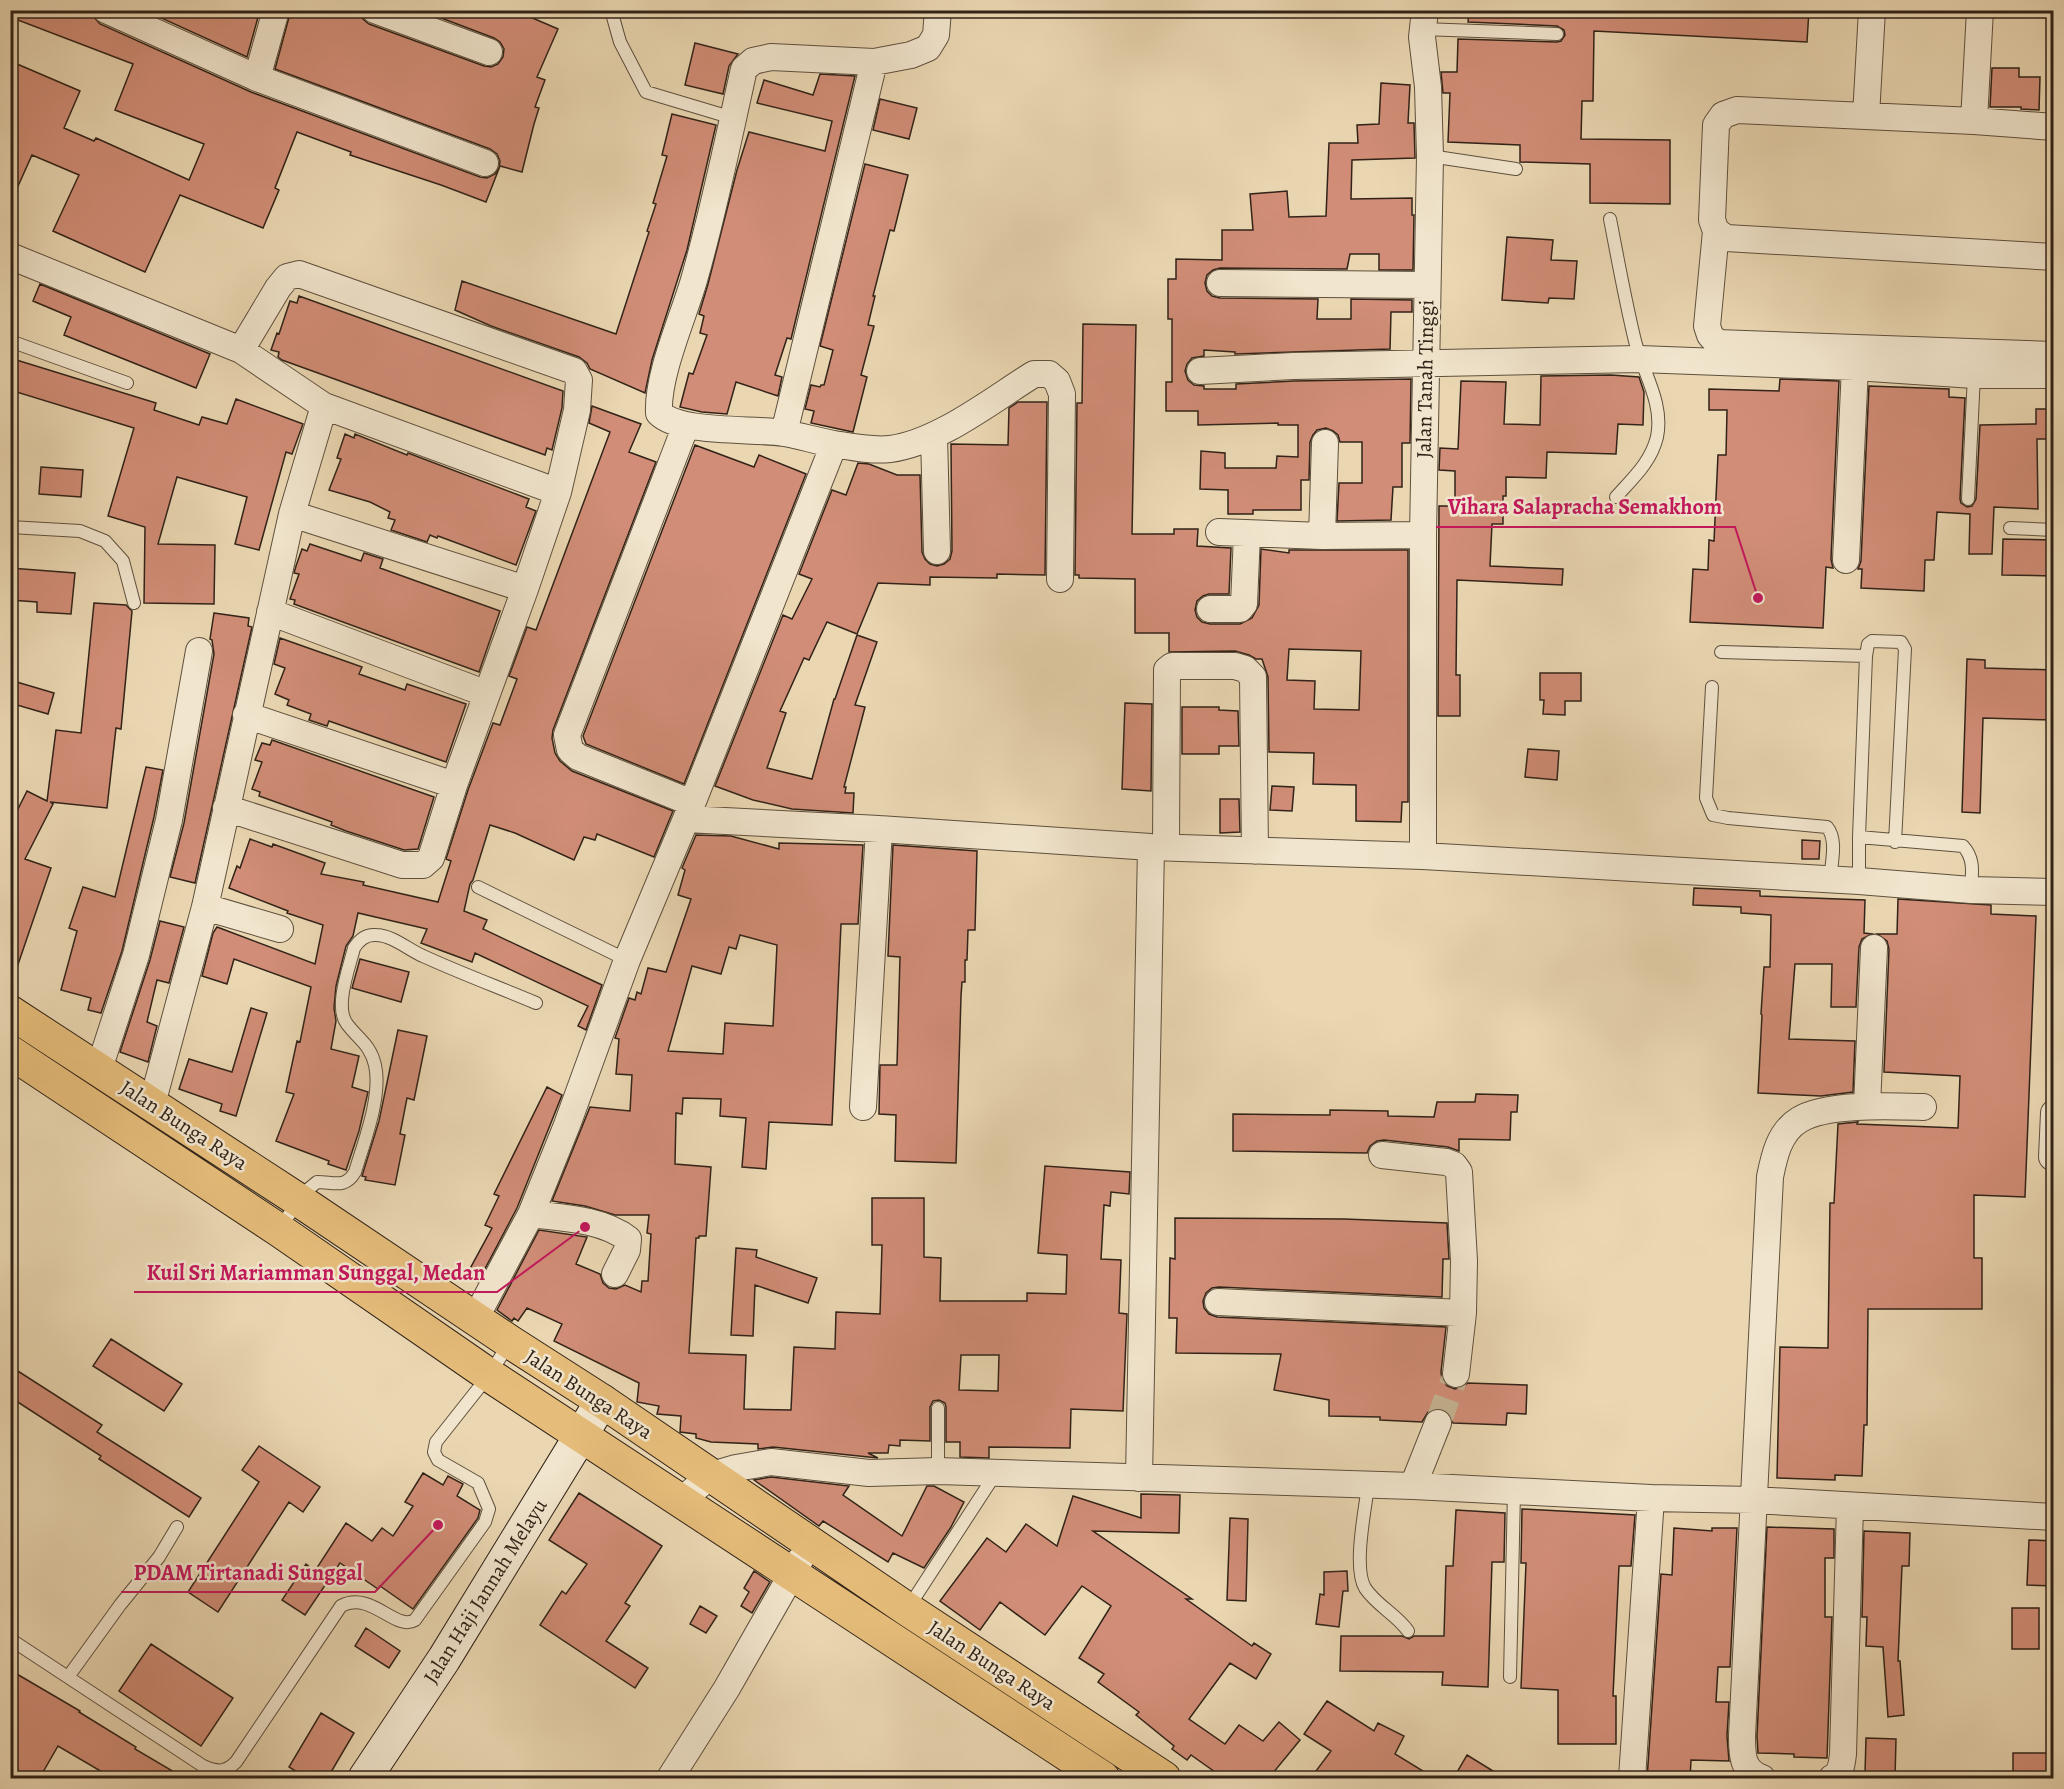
<svg xmlns="http://www.w3.org/2000/svg" width="2064" height="1789" font-family="Alegreya,serif">
<style>
.building{fill:#d18d77;stroke:#312318;stroke-width:1.5;fill-rule:evenodd}
.lines{fill:none;stroke-linecap:round;stroke-linejoin:round}
.minor-tunnel{stroke:#c5b393;stroke-width:26;stroke-dasharray:26 13;stroke-linecap:butt}
.service-casing{stroke:#5f503e;stroke-width:14}
.minor-casing{stroke:#5f503e;stroke-width:28}
.secondary-casing{stroke:#312318;stroke-width:35}
.primary-casing{stroke:#312318;stroke-width:35}
.service{stroke:#f1e5cd;stroke-width:12}
.minor{stroke:#f1e5cd;stroke-width:26}
.secondary{stroke:#f1e5cd;stroke-width:33}
.primary{stroke:#e5bc79;stroke-width:33}
.labels{text-anchor:middle;dominant-baseline:central;stroke-width:5;stroke-linejoin:round;paint-order:stroke}
.street-label{font-size:21px;fill:#312318;stroke:#f1e5cd}
.leader{fill:none;stroke:#c2185b;stroke-width:2}
.callout-dot{fill:#c2185b;stroke:#f1e5cd;stroke-width:2}
.callout-label{font-size:22px;text-anchor:middle;font-weight:bold;fill:#c2185b;stroke:#f1e5cd;stroke-width:5;stroke-linejoin:round;paint-order:stroke}
</style>
<rect width="100%" height="100%" fill="#ead7b2"/>
<filter id="stains"><feTurbulence type="fractalNoise" baseFrequency=".00333" numOctaves="4"/><feColorMatrix values="0 0 0 0 .2 0 0 0 0 .09 0 0 0 0 .02 0 0 0 .5 -.17"/></filter>
<radialGradient id="worn" r=".72"><stop offset=".6" stop-color="#630" stop-opacity="0"/><stop offset="1" stop-color="#630" stop-opacity=".3"/></radialGradient>
<path class="building" d="M10,10H81L92,15L100,24L251,92L480,177L487,178L495,174L499,168L500,161L497,154L490,149L275,69L291,10H354L360,13L363,19L369,24L484,66L491,67L498,64L503,57L504,49L500,42L494,38L420,10H514L558,29L537,77L545,80L535,107L539,108L534,124L522,172L500,166L486,202L441,185L350,155L351,152L297,132L275,188L279,190L263,228L180,195L145,272L53,231L79,175L32,155L10,204V61L80,91L64,128L94,141L96,138L189,180L204,144L115,110L133,64L10,17Z
M149,10H260L247,57L148,12Z
M1469,10H1809L1807,42L1594,31L1593,101H1582L1581,139L1670,140V204L1590,203V164L1520,162V145L1448,142L1450,93H1443L1441,72H1457L1458,39L1557,42L1561,41L1565,35L1564,30L1557,26L1468,22Z
M695,43L738,54L729,66L723,94L685,85Z
M1992,68H2019V77H2040L2039,110L2021,109V107H1990Z
M820,74L855,76L791,339L787,338L775,375L782,377L778,396L736,382L727,414L702,412L680,407L689,373L693,374L707,335L700,333L704,316L699,314L708,284L737,170L749,132L825,151L832,121L757,103L764,80L813,95Z
M1381,83L1410,85L1408,123H1414L1415,158L1352,160L1351,199L1412,198V215H1414L1413,270H1379V254H1350L1347,269L1220,268L1213,270L1207,275L1205,283L1207,291L1212,296L1220,298L1318,299L1317,319H1351V299L1412,300V312H1391L1390,349L1235,354V352L1204,350V356L1192,358L1187,364L1185,371L1188,380L1194,385L1204,386V389H1236V384L1294,381L1411,379L1410,443H1402V487H1393L1391,520L1337,521L1339,483H1362V442H1340L1338,435L1333,431L1326,428L1317,430L1313,435L1310,442L1309,480H1301V510H1253V514H1228V490L1200,489L1201,451L1225,453V468H1276L1277,456L1298,457V425H1278V423L1198,425V411H1166V382H1172V319H1168V279H1176V259L1222,260V230H1253L1250,194L1287,191L1289,217L1326,216L1329,143H1358L1357,125L1379,124Z
M880,99L917,108L909,139L873,130Z
M672,114L716,125L687,250L652,360L645,393L590,369L587,363L579,357L491,326L455,310L462,281L616,334L649,232L647,231L656,204L653,203L667,156L662,155Z
M865,164L908,175L894,231L890,230L873,296H875L868,325L874,326L861,375L867,377L853,432L811,423L814,411L805,409L811,385L820,387L821,385H824L833,350L820,346Z
M1507,237L1553,240L1551,260L1577,261L1574,299L1549,298L1548,303L1502,300Z
M40,284L210,354L196,388L64,335L71,317L33,301Z
M299,296L563,391L562,408L552,450L547,448L545,455L282,360L278,357L279,352L271,350L277,333L279,334L290,301L297,303Z
M1083,324L1136,325L1132,534H1174V529H1198L1197,546L1231,548L1229,594H1209L1203,596L1197,601L1195,610L1197,617L1202,622L1210,624H1240L1252,618L1259,605L1261,549L1289,553V550H1408V802H1402L1401,822L1356,821V785L1313,784L1314,753L1269,752L1268,677L1262,659H1256L1249,655L1235,651L1169,652V633H1135V579L1079,578V575H1075L1077,403H1082ZM1289,649L1361,651L1359,710L1314,709L1315,681L1287,680Z
M10,358L156,403L154,410L199,425L202,417L227,424L236,399L303,424L292,454L286,452L259,550L235,544L247,497L177,477L158,544L215,545L214,604L144,603L145,527L108,516L134,428L10,390Z
M1611,375L1639,377L1644,392L1643,425L1618,424L1616,454L1547,452L1546,478L1506,477V496H1503V524H1492L1490,566L1563,569L1562,585L1457,580L1456,675H1460V716H1438L1439,506H1455V471L1439,470L1440,448L1458,449L1461,381L1506,382L1504,424L1540,425L1541,376Z
M1780,379L1839,381L1831,559L1833,568L1826,567L1823,628L1690,622L1693,569L1708,570L1709,540L1714,541L1718,455H1726L1727,410H1709V389L1779,391Z
M1869,386L1949,389V397L1965,398L1960,499L1961,503L1967,507L1972,506L1976,499L1980,425L2036,424V409H2054V439H2037L2038,509L1994,507L1992,554H1969L1970,514L1937,512L1934,560H1925L1924,591L1861,588L1862,569H1858L1861,561Z
M1018,402H1047L1045,575L997,574V578L930,577V585L878,583L857,634L827,622L809,660L804,658L780,711L786,713L767,768L812,779L834,699H835L857,635L877,642L855,705L865,707L844,787H846L845,793H854L853,813L792,809L753,800L715,786L783,615L792,619L812,579L799,574L832,490L846,495L858,463L869,464L897,475H920L922,552L925,559L930,564L937,566L944,564L950,559L952,551L951,444L1008,445L1009,408Z
M592,406L641,424L629,452L656,462L553,730L552,738L555,753L560,761L572,771L673,811L654,857L597,834L595,840L584,837L574,860L515,833L490,825L473,880L470,884L464,911L487,920L483,929L602,985L586,1030L578,1026L588,1006L475,953L472,962L421,943L427,929L358,913L353,936L346,946L336,986L334,1008L336,1021L331,1049L359,1056L352,1087L368,1092L359,1131L346,1170L328,1164L329,1161L276,1141L294,1094L286,1092L297,1041L300,1042L311,987L234,959L227,984L202,976L213,933L217,927L315,964L323,925L287,913L288,911L229,888L237,866L240,868L250,839L272,847L273,844L325,863L321,874L364,882L363,885L438,902L451,861L446,859L468,790L493,723L500,725L517,679L509,676L527,627L536,630L610,432L589,423Z
M345,434L354,438L355,434L407,455L408,453L529,499L526,507L536,511L516,565L438,536L437,538L430,535L427,542L391,530L395,520L388,518L390,512L370,502L329,490L341,459L337,458Z
M695,445L754,467L759,455L806,474L684,784L586,744L583,736Z
M41,467L83,470L81,497L39,494Z
M2003,539L2054,540V576L2002,575Z
M310,544L361,561L364,553L383,559L380,568L500,611L479,672L294,604L295,600L290,599L299,574L294,573L296,566L302,549L307,551Z
M10,568L75,573L71,614L37,612V602L10,600Z
M94,603L126,605L132,611L121,729L116,728L107,808L50,802L53,804L25,859L51,868L13,979L10,978V825L27,791L47,801L56,730L81,733Z
M214,613L249,618L248,626L252,627L195,883L170,877L184,823L214,654L212,640L210,639Z
M280,638L362,667L359,674L405,690L407,684L466,704L446,762L329,721L327,726L309,720L311,714L287,705L289,700L275,694L285,668L274,664Z
M1967,659L1985,660V668L2054,670V720L1983,718L1980,813L1962,812Z
M1540,673H1581V701H1565V715L1543,714L1544,700H1540Z
M10,680L54,693L48,714L10,703Z
M1125,703L1152,704L1151,791L1122,789Z
M1182,707H1219V710L1238,711L1239,746H1219V754H1182Z
M272,740L434,797L418,849L404,850L346,831L331,825L332,822L259,796L260,792L252,789L262,762L255,760L262,743L270,745Z
M1528,749L1559,751L1557,780L1525,777Z
M146,767L163,770L154,817L122,951L101,1013L88,1010L91,998L61,990L77,931L69,928L83,887L115,897Z
M1272,786L1294,787L1292,811L1270,810Z
M1220,799H1239L1240,832L1220,833Z
M696,835L731,836L779,849V843L863,845L858,924H841L832,1125L769,1122L766,1169L742,1167L746,1118L720,1116L721,1099L683,1098L682,1114L676,1113L675,1164L711,1167L706,1236H699V1238H696L689,1353L746,1355L744,1409L791,1410L794,1347L835,1349L836,1312L880,1314L882,1245H872V1198H924V1257L941,1258L940,1301H1027V1293L1066,1294L1067,1255L1038,1253L1045,1166L1130,1172L1129,1194L1111,1192L1110,1206L1104,1205L1101,1259L1121,1260L1119,1313L1127,1314L1123,1411L1071,1409L1070,1448L989,1447V1458L960,1457V1442H946V1407L945,1403L939,1400L933,1401L930,1407V1441L900,1440V1446L889,1445L888,1453H868L878,1458L773,1447L758,1449V1444L711,1442L696,1438V1434L680,1432L681,1416L657,1414L659,1406L637,1402L639,1383L554,1341L562,1324L527,1308L518,1321L514,1318L512,1321L497,1310L539,1230L587,1237L576,1264L600,1274L603,1283L609,1288L616,1289L625,1285L641,1292L642,1281H648L651,1234L647,1233L649,1215H615L585,1206L552,1201L590,1107L630,1111L632,1075L616,1074L619,1039L615,1038L629,998L635,1000L637,992L641,994L648,968L666,972L691,899L678,895L685,870L682,868ZM740,935L777,945L773,1026L725,1023L723,1054L668,1051L692,966L721,974L729,947L736,949ZM961,1355H999L998,1391L959,1390Z
M1802,840L1820,841L1819,859H1802Z
M893,845L977,851L975,930H968L967,960H965V982H962L961,996L956,1163L895,1161L896,1115L879,1114L880,1065H897L900,957L888,956Z
M1694,888L1760,891V896L1865,900L1864,933L1872,934L1862,939L1859,947L1856,1007H1831L1832,964H1795L1789,1039L1855,1041L1853,1092L1821,1096L1758,1093L1762,1015L1761,1014L1764,967H1770L1771,915L1741,913V907L1693,905Z
M1898,899L1991,905V914L2036,916L2025,1197L1974,1195V1258H1982V1309H1868L1867,1425H1864L1862,1476L1835,1475V1480L1777,1478L1780,1347L1828,1348L1830,1203H1834L1838,1124L1858,1122L1857,1124L1958,1128L1960,1076L1884,1072L1889,949L1887,941L1877,934H1897Z
M160,921L184,927L169,983L157,980L147,1022L157,1026L148,1062L120,1052L150,960Z
M360,959L409,972L401,1002L352,988Z
M251,1008L267,1013L236,1116L220,1111L222,1104L179,1089L189,1059L232,1072Z
M398,1030L427,1036L414,1100L407,1098L400,1134L405,1135L395,1185L365,1180L366,1177L362,1176L379,1121Z
M547,1087L562,1095L517,1208L478,1282L466,1276L492,1228L485,1225L499,1196L494,1194Z
M1476,1094L1518,1095L1517,1112H1511L1510,1140L1459,1139V1151L1448,1147L1384,1140L1377,1141L1370,1146L1367,1153L1233,1151V1114L1330,1115V1110L1388,1111V1116L1434,1117L1437,1102H1475Z
M1175,1218L1344,1219L1447,1223L1449,1259H1443L1442,1297L1219,1287L1212,1288L1206,1293L1203,1301L1204,1308L1209,1314L1217,1317L1446,1327L1441,1372L1442,1379L1447,1386L1455,1389L1462,1387L1468,1383L1527,1385L1526,1414L1507,1413L1506,1425L1453,1423L1449,1413L1444,1409L1436,1408L1428,1412L1422,1422L1380,1420V1417L1329,1416V1400L1274,1390L1281,1354L1176,1353L1177,1318H1169L1170,1258L1175,1259Z
M736,1248L757,1250L756,1257L817,1278L808,1303L755,1285L753,1336L731,1335Z
M111,1339L182,1384L164,1411L93,1366Z
M10,1366L102,1425L97,1432L201,1498L189,1517L99,1459L101,1456L10,1397Z
M259,1446L320,1487L303,1512L289,1502L218,1612L188,1592L259,1482L242,1470Z
M423,1473L443,1485L448,1476L463,1484L457,1496L480,1510L478,1518L413,1609L380,1586L378,1589L340,1563L305,1615L282,1600L306,1564L315,1571L346,1523L372,1541L382,1528L393,1536L413,1506L405,1502Z
M771,1477L849,1486L843,1495L902,1536L927,1486H934L964,1502L951,1527L924,1568L893,1553L888,1562L823,1521L819,1526L754,1480Z
M579,1493L662,1546L625,1603L630,1606L606,1641L648,1668L635,1688L540,1625L562,1591L566,1594L587,1564L549,1540Z
M1141,1494L1180,1495L1179,1533L1093,1531L1192,1599H1186L1252,1646L1254,1643L1271,1654L1256,1679L1230,1663L1189,1719L1225,1744L1239,1725L1263,1741L1279,1722L1300,1740L1268,1779H1225L1191,1755L1187,1760L1172,1749L1174,1746L1136,1715L1139,1712L1098,1682L1104,1674L1079,1658L1111,1606L1082,1586L1045,1635L1000,1602L980,1630L940,1601L987,1538L1006,1552L1026,1524L1057,1546L1073,1496L1141,1518Z
M1522,1509L1635,1515L1631,1566H1619L1613,1696H1616V1744H1558V1690L1521,1688L1526,1563H1521Z
M1456,1510L1505,1513L1504,1562H1492L1488,1687L1442,1685L1443,1672L1340,1671L1341,1636H1402L1409,1639L1414,1636H1444L1446,1566H1453Z
M1230,1518L1248,1519L1246,1601L1227,1600Z
M1767,1527L1834,1529V1558H1825V1617H1832L1827,1758L1794,1757V1754L1758,1753L1757,1736Z
M1674,1528L1712,1531V1528H1737L1730,1667H1718L1716,1702H1729L1727,1736L1729,1761L1691,1760L1690,1779H1647L1661,1574L1672,1575Z
M1864,1531L1910,1533L1909,1566H1902L1898,1661H1900L1904,1715L1888,1717L1883,1647L1866,1646L1867,1617H1862Z
M2029,1540L2054,1541V1586L2027,1585Z
M754,1571L770,1582L752,1613L741,1606L749,1592L744,1588Z
M1347,1571L1348,1591H1343L1339,1627L1316,1624L1320,1594L1324,1595V1572Z
M700,1606L717,1616L706,1633L690,1624Z
M2012,1608H2039V1649H2012Z
M366,1628L400,1651L389,1668L355,1646Z
M151,1644L233,1698L201,1746L119,1691Z
M10,1670L80,1711L79,1712L136,1747L135,1749L186,1779H114L58,1746L39,1779H10Z
M1327,1701L1374,1731L1378,1723L1404,1736L1395,1754L1436,1779H1310L1331,1751L1304,1734Z
M321,1713L354,1733L327,1779H308L289,1767Z
M1866,1738L1896,1739L1895,1779H1871V1773H1865Z
M2013,1753H2054V1779H2013Z
M1467,1755L1506,1779H1453Z"/>
<g class="lines">
<path class="minor-tunnel" d="M1438,1423L1456,1374"/>
<g class="service-casing">
<path id="service" d="M611,10L620,42L646,92L733,118
M1422,29L1557,34
M1430,156L1516,169
M1610,219C1618,260 1625,300 1635,341C1643,373 1664,403 1657,437C1651,462 1633,478 1616,497
M10,341L127,383
M1968,499L1974,375
M10,527L80,531L105,541L123,561L134,603
M2010,528L2054,530
M1721,652L1866,656
M1712,687L1706,798L1713,815L1728,818L1827,827C1838,840 1831,864 1830,880
M1859,837L1963,846C1975,859 1972,873 1971,890
M1859,881V837L1866,656L1868,644L1872,641L1901,642L1905,649L1895,842
M478,887L627,960
M279,1229L305,1192L317,1182C334,1182 345,1189 355,1172C364,1142 382,1096 375,1065C370,1044 359,1040 347,1024C334,1007 349,968 354,948C359,940 366,934 376,935C392,935 409,950 423,956C460,973 498,987 536,1003
M938,1471V1408
M1368,1486C1365,1510 1353,1568 1365,1588C1377,1606 1396,1614 1408,1631
M908,1608L996,1473
M10,1639L203,1766C217,1772 225,1773 236,1762L341,1606C371,1590 396,1632 415,1620L485,1522L489,1509L478,1483L438,1460L434,1452L436,1442L489,1375L510,1342
M68,1677L120,1605L159,1557L177,1527
M1510,1677L1514,1491"/>
</g>
<g class="minor-casing">
<path id="minor" d="M106,10L257,78L485,163
M375,10L489,52
M257,78L276,10
M1866,116L1872,10
M1974,121L1980,10
M2054,127L1974,121L1737,110L1723,115L1716,125L1712,220L1716,231L1726,238L2054,257
M1716,231L1707,326L1710,335L1717,343L2054,355
M10,256L241,350L324,406L292,514L205,907L152,1104
M1220,283L1426,285
M1200,371L1293,366L1639,359L1855,367L1974,375H2054
M324,406L558,492
M686,425L567,735L570,750L578,757L692,803
M784,433L874,62
M934,436L937,551
M834,444C852,447 871,451 890,449C938,443 992,400 1034,374H1049L1057,381L1062,394L1060,579
M292,514L525,589
M1219,532L1322,536L1423,535
M1322,536L1325,443
M1846,560L1855,367
M1210,609H1240L1244,604L1247,534
M270,612L487,694
M246,715L454,785
M226,808L402,865H423L431,858L454,785L525,589L558,492L577,410L579,380L574,371L299,274L287,277L278,288L241,350
M686,819L879,829L1151,847L1423,856L1859,881L1971,890L2054,892
M1166,847L1167,670L1172,666H1235L1245,669L1253,677L1255,851
M1423,856V535L1430,156L1428,87L1422,37L1425,10
M205,907L280,929
M99,1069L136,955L169,820L199,651
M1867,1106L1874,948
M863,1107L879,829
M1382,1155L1446,1162L1454,1165L1459,1172L1464,1261L1463,1313L1456,1374
M2052,1157L2054,1113
M531,1214C563,1218 602,1219 628,1239L627,1250L615,1274
M1218,1302L1463,1313
M475,1319L531,1214L567,1125L627,960L686,819L834,444C817,441 801,436 784,433C753,428 680,434 659,413C657,375 683,318 694,280C714,210 728,140 744,69L753,61L771,57L874,62L911,55L928,48L936,35L938,10
M1139,1478L1151,847
M1413,1486L1438,1423
M680,1501L712,1475L736,1468L771,1462L869,1473L938,1471L1413,1486L1651,1498L1754,1500L2054,1517
M670,1778L727,1688L800,1560
M1632,1778L1651,1498
M1762,1778C1742,1771 1742,1755 1742,1736L1770,1177C1774,1157 1779,1132 1799,1120C1825,1103 1892,1106 1923,1107
M1832,1778C1841,1774 1842,1763 1843,1754L1850,1506"/>
</g>
<g class="secondary-casing">
<path id="secondary" d="M365,1778L444,1659L602,1401"/>
</g>
<g class="primary-casing">
<path id="primary" d="M10,1012L300,1201L510,1342L602,1401L907,1609L1164,1778
M10,1052L279,1230L489,1375L1103,1778"/>
</g>
<use href="#service" class="service"/>
<use href="#minor" class="minor"/>
<use href="#secondary" class="secondary"/>
<use href="#primary" class="primary"/>
</g>
<g class="labels">
<g class="street-label">
<text transform="translate(1425 379) rotate(-89)">Jalan Tanah Tinggi</text>
<text transform="translate(184 1125) rotate(33)">Jalan Bunga Raya</text>
<text transform="translate(589 1394) rotate(33)">Jalan Bunga Raya</text>
<text transform="translate(485 1591) rotate(-58)">Jalan Haji Jannah Melayu</text>
<text transform="translate(992 1665) rotate(33)">Jalan Bunga Raya</text>
</g>
</g>
<path class="leader" d="M1758 598L1735 527H1436M585 1227L497 1292H134M438 1525L375 1592H121"/>
<g class="callout-dot">
<circle cx="1758" cy="598" r="6"/>
<circle cx="585" cy="1227" r="6"/>
<circle cx="438" cy="1525" r="6"/>
</g>
<g class="callout-label">
<text x="1585" y="514">Vihara Salapracha Semakhom</text>
<text x="316" y="1280">Kuil Sri Mariamman Sunggal, Medan</text>
<text x="248" y="1580">PDAM Tirtanadi Sunggal</text>
</g>
<rect width="2064" height="1789" fill="none" stroke="#ead7b2" stroke-width="36"/>
<rect x="12" y="12" width="2040" height="1765" fill="none" stroke="#312318" stroke-width="3"/>
<rect x="18" y="18" width="2028" height="1753" fill="none" stroke="#312318" stroke-width="1.5"/>
<rect width="100%" height="100%" filter="url(#stains)"/>
<rect width="100%" height="100%" fill="url(#worn)"/>
</svg>
